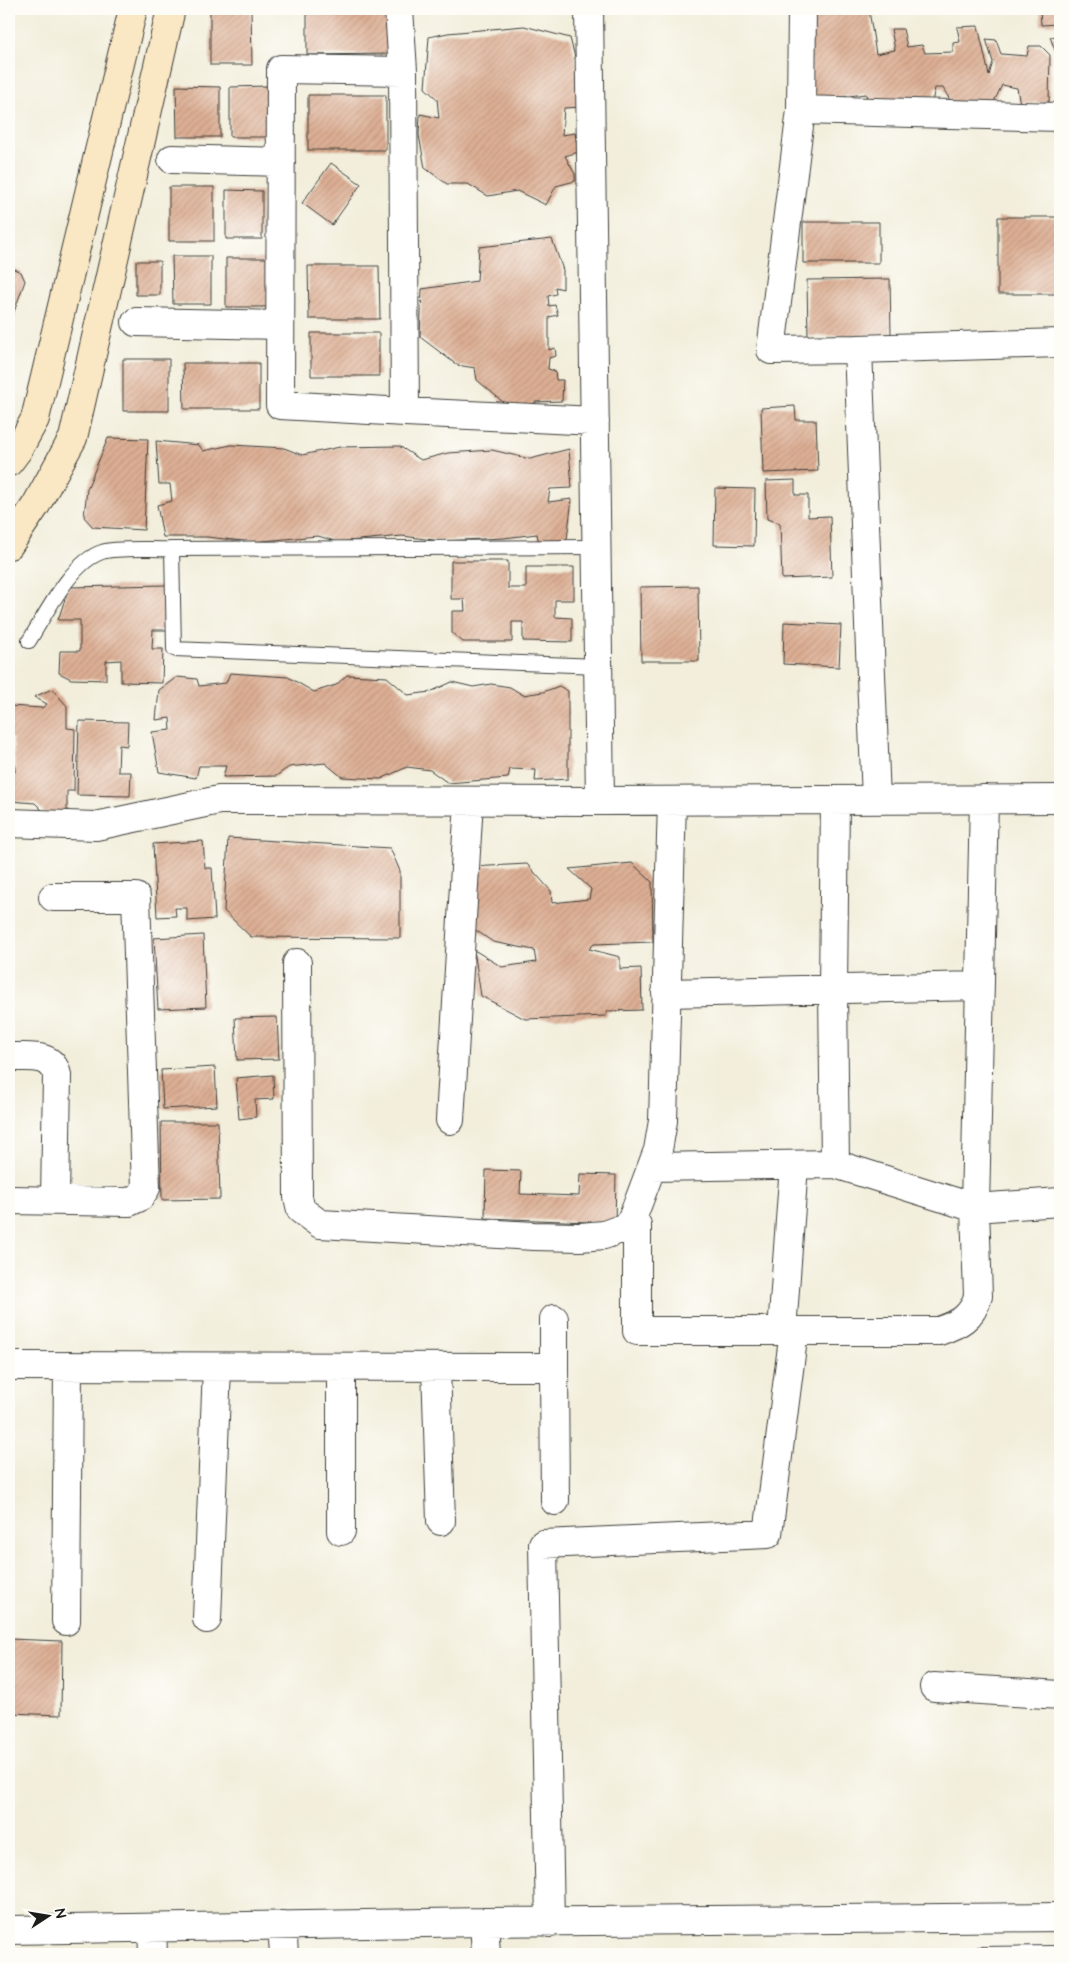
<svg xmlns="http://www.w3.org/2000/svg" width="1069" height="1963" font-family="'Architects Daughter',sans-serif">
<style>
.building{fill:url(#building-hatch)}
.lines{fill:none;stroke-linecap:round;stroke-linejoin:round}
.lane-casing{stroke:#3c3c39;stroke-width:16}
.street-casing{stroke:#3c3c39;stroke-width:30}
.secondary-casing{stroke:#3c3c39;stroke-width:30}
.lane{stroke:#fff;stroke-width:14}
.street{stroke:#fff;stroke-width:28}
.secondary{stroke:#fae7c3;stroke-width:28}
</style>
<defs>
<pattern id="building-hatch" width="6" height="6" patternUnits="userSpaceOnUse" patternTransform="scale(1.25)"><rect width="6" height="6" fill="#ddaf94"/><path d="M-1 1l2-2M0 6l6-6M5 7l2-2" fill="none" stroke="#bd967f"/></pattern>
</defs>
<rect width="100%" height="100%" fill="#fdfcf7"/>
<filter id="ink" filterUnits="userSpaceOnUse"><feTurbulence type="fractalNoise" baseFrequency=".02" numOctaves="2"/><feDisplacementMap in="SourceGraphic" scale="10" xChannelSelector="R" yChannelSelector="G"/><feConvolveMatrix kernelMatrix="1 2 1 2 8 2 1 2 1" color-interpolation-filters="sRGB"/></filter>
<filter id="wash" filterUnits="userSpaceOnUse"><feTurbulence type="fractalNoise" baseFrequency=".0096" numOctaves="4" result="noise"/><feDisplacementMap in="SourceGraphic" scale="20" xChannelSelector="R" yChannelSelector="G"/><feGaussianBlur stdDeviation="1.12" result="paint"/><feColorMatrix in="noise" values="0 0 0 0 0 0 0 0 0 0 0 0 0 0 0 0 0 1.4 0 .05"/><feComposite in="paint" operator="in"/></filter>
<g filter="url(#wash)">
<rect width="100%" height="100%" fill="#f2eedb"/>
<g id="blocks">
<path class="building" d="M210,9H251L252,65H210Z
M307,9H390V54L307,55Z
M818,9L869,10L876,54L895,50L891,29H903L907,47L922,45L925,53L953,52V43L960,42L957,27L978,26L989,75L993,62L986,39L996,40L1001,54L1027,56L1029,46H1041L1050,55L1049,102L1020,104L1017,88L1002,85L993,104L954,107L943,88H935L932,102L868,104L866,94L812,100L808,17Z
M1040,9H1060V24L1041,25Z
M524,26L570,38L578,69L581,107L564,108L562,135L575,133L578,152L565,156L575,174V181L556,186L546,205L517,191L488,196L468,184H447L425,168L419,135L420,114L439,118L437,99L425,88L429,37L448,33Z
M1060,36V63L1050,37Z
M176,86L220,87V137H177Z
M269,86V137H230V87Z
M308,95H386V150H308Z
M331,163L361,184L332,225L302,203Z
M169,187H214V241H169Z
M226,190L262,191V239H226Z
M998,217H1060V294H998Z
M803,222H879V263H803Z
M552,239L563,270V289L555,287L556,294L548,296L549,306L555,305L558,315L549,317V350L555,348L556,356L549,358L548,369L555,371L556,380H563L562,401L535,402L534,405L509,407L477,380L475,368L457,365L420,337L422,289L477,281L479,247Z
M172,256H211V304H173Z
M226,258H267V307H226Z
M136,261H160V295H136Z
M308,266H379L380,319H309Z
M9,267L21,272L25,281L9,326Z
M890,279L891,335L808,336L807,280Z
M311,333H379V376H311Z
M123,359H169V411H123Z
M183,363H259V409H184Z
M795,406L796,420H816L818,471L763,473L761,408Z
M108,438L148,439L144,530L93,527L84,517L87,489Z
M156,441L199,445L203,451L231,445L284,448L302,455L340,447L399,446L421,460L448,453L492,450L530,459L569,449L572,488L550,489L548,502L572,499L567,539L539,543L537,534L504,538L441,541L402,536L338,542L318,536L251,542L207,537H163L157,505L172,501L170,484H159Z
M795,480V495H808V517L830,516L832,577L782,579L780,523L767,519L766,481Z
M715,488L755,489L754,546L714,545Z
M451,561H508V588H526V567H574V600H555V617L572,618V642L523,641V622H512V642H463L452,633V611H465L464,599H451Z
M167,585V630H153L152,649H163L162,683L121,682V660L106,661V680L71,679L59,673L60,651H80V620H58L69,587Z
M698,586L699,661H641L640,587Z
M784,622L841,625L839,667L783,664Z
M230,673L288,677L314,692L336,685L347,675L387,677L408,695L430,692L452,682L473,687L491,684L510,687L523,695L543,692L559,686L568,691V779L535,781L536,770L510,769L508,778L448,783L430,770L407,767L381,779L342,777L325,763L289,767L276,776L223,777L226,766H199L196,778L159,772L152,732L171,730L170,718L156,720L159,690L177,677L197,679L199,686L226,683Z
M52,689L67,706V728L75,729L74,791H67V813H45L35,803L9,801V773L15,772L13,739L9,736V706L42,708L47,704L34,697Z
M79,721L128,722L127,746L119,745L118,772H131L130,796L77,795Z
M228,838L390,848L400,871V938L251,937L224,911Z
M203,841L205,868H212L215,919L187,921V908H175L176,916L157,917L153,844Z
M632,863L652,882L653,942L594,944L589,949L620,957V969L641,968L642,1010L608,1011L606,1016L525,1019L481,996L474,950L502,967L536,962L534,950L493,942L474,929L471,867L527,864L551,891L552,903L589,899L591,889L569,869Z
M203,935L206,1007L158,1009L154,938Z
M277,1017L279,1059L237,1060L235,1018Z
M215,1067L217,1106L163,1109L161,1070Z
M273,1075L274,1099L255,1100L256,1117L239,1119L236,1078Z
M161,1122H218L220,1199L162,1200Z
M486,1170L521,1171L520,1194L579,1196L580,1174L616,1175L615,1223L485,1218Z
M9,1639L62,1641L61,1715L9,1713Z"/>
</g>
</g>
<g filter="url(#ink)">
<use href="#blocks" fill-opacity="0" stroke="#3c3c39" stroke-width="1"/>
<g class="lines">
<g class="lane-casing">
<path id="lane" d="M597,547L172,549L174,649L598,666
M29,641C46,614 71,562 102,552C117,547 154,550 172,549
M980,1954L1060,1953"/>
</g>
<g class="street-casing">
<path id="street" d="M399,9L403,71L405,412L595,421
M589,9L600,801
M802,9L801,110L771,350L858,349L876,800
M403,71L281,69L280,405L405,412
M801,110L1060,117
M172,159L281,162
M136,322L280,325
M858,349L1060,343
M835,800L833,990L835,1164
M9,823L96,826L219,800L600,801L1060,799
M297,963L298,1197L301,1210L320,1224L534,1236L580,1237L604,1235L626,1227L632,1219L637,1225V1331H939C959,1324 972,1318 978,1296L975,1208L984,799
M666,993L979,986
M9,1057C28,1058 52,1052 57,1075L55,1200
M450,1120L469,801
M652,1167L835,1164L975,1208L1060,1202
M9,1200L129,1202L140,1197L146,1188L136,897H53
M632,1219L658,1150L663,1121L672,801
M782,1331L794,1165
M9,1366L554,1367V1319
M436,1367L441,1521
M554,1367L555,1501
M341,1531V1367
M207,1619L217,1367
M66,1621L68,1366
M934,1687L1060,1695
M484,1922L486,1954
M550,1923L543,1544L768,1534L794,1331
M282,1925L284,1954
M152,1928L153,1954
M9,1930L484,1922L1060,1917"/>
</g>
<g class="secondary-casing">
<path id="secondary" d="M9,462L18,450L35,419L133,9
M9,545L36,505L73,438L171,9"/>
</g>
<use href="#lane" class="lane"/>
<use href="#street" class="street"/>
<use href="#secondary" class="secondary"/>
</g>
</g>
<rect width="1069" height="1963" fill="none" stroke="#fdfcf7" stroke-width="30"/>
<g transform="translate(48 1916) rotate(78)" stroke="#fdfcf7" stroke-width="4" paint-order="stroke">
<path d="M0-4L9 19L0 12L-9 19Z" fill="#1c1c1c"/>
<text y="-8" font-size="14" font-weight="bold" text-anchor="middle" fill="#1c1c1c">N</text>
</g>
</svg>
